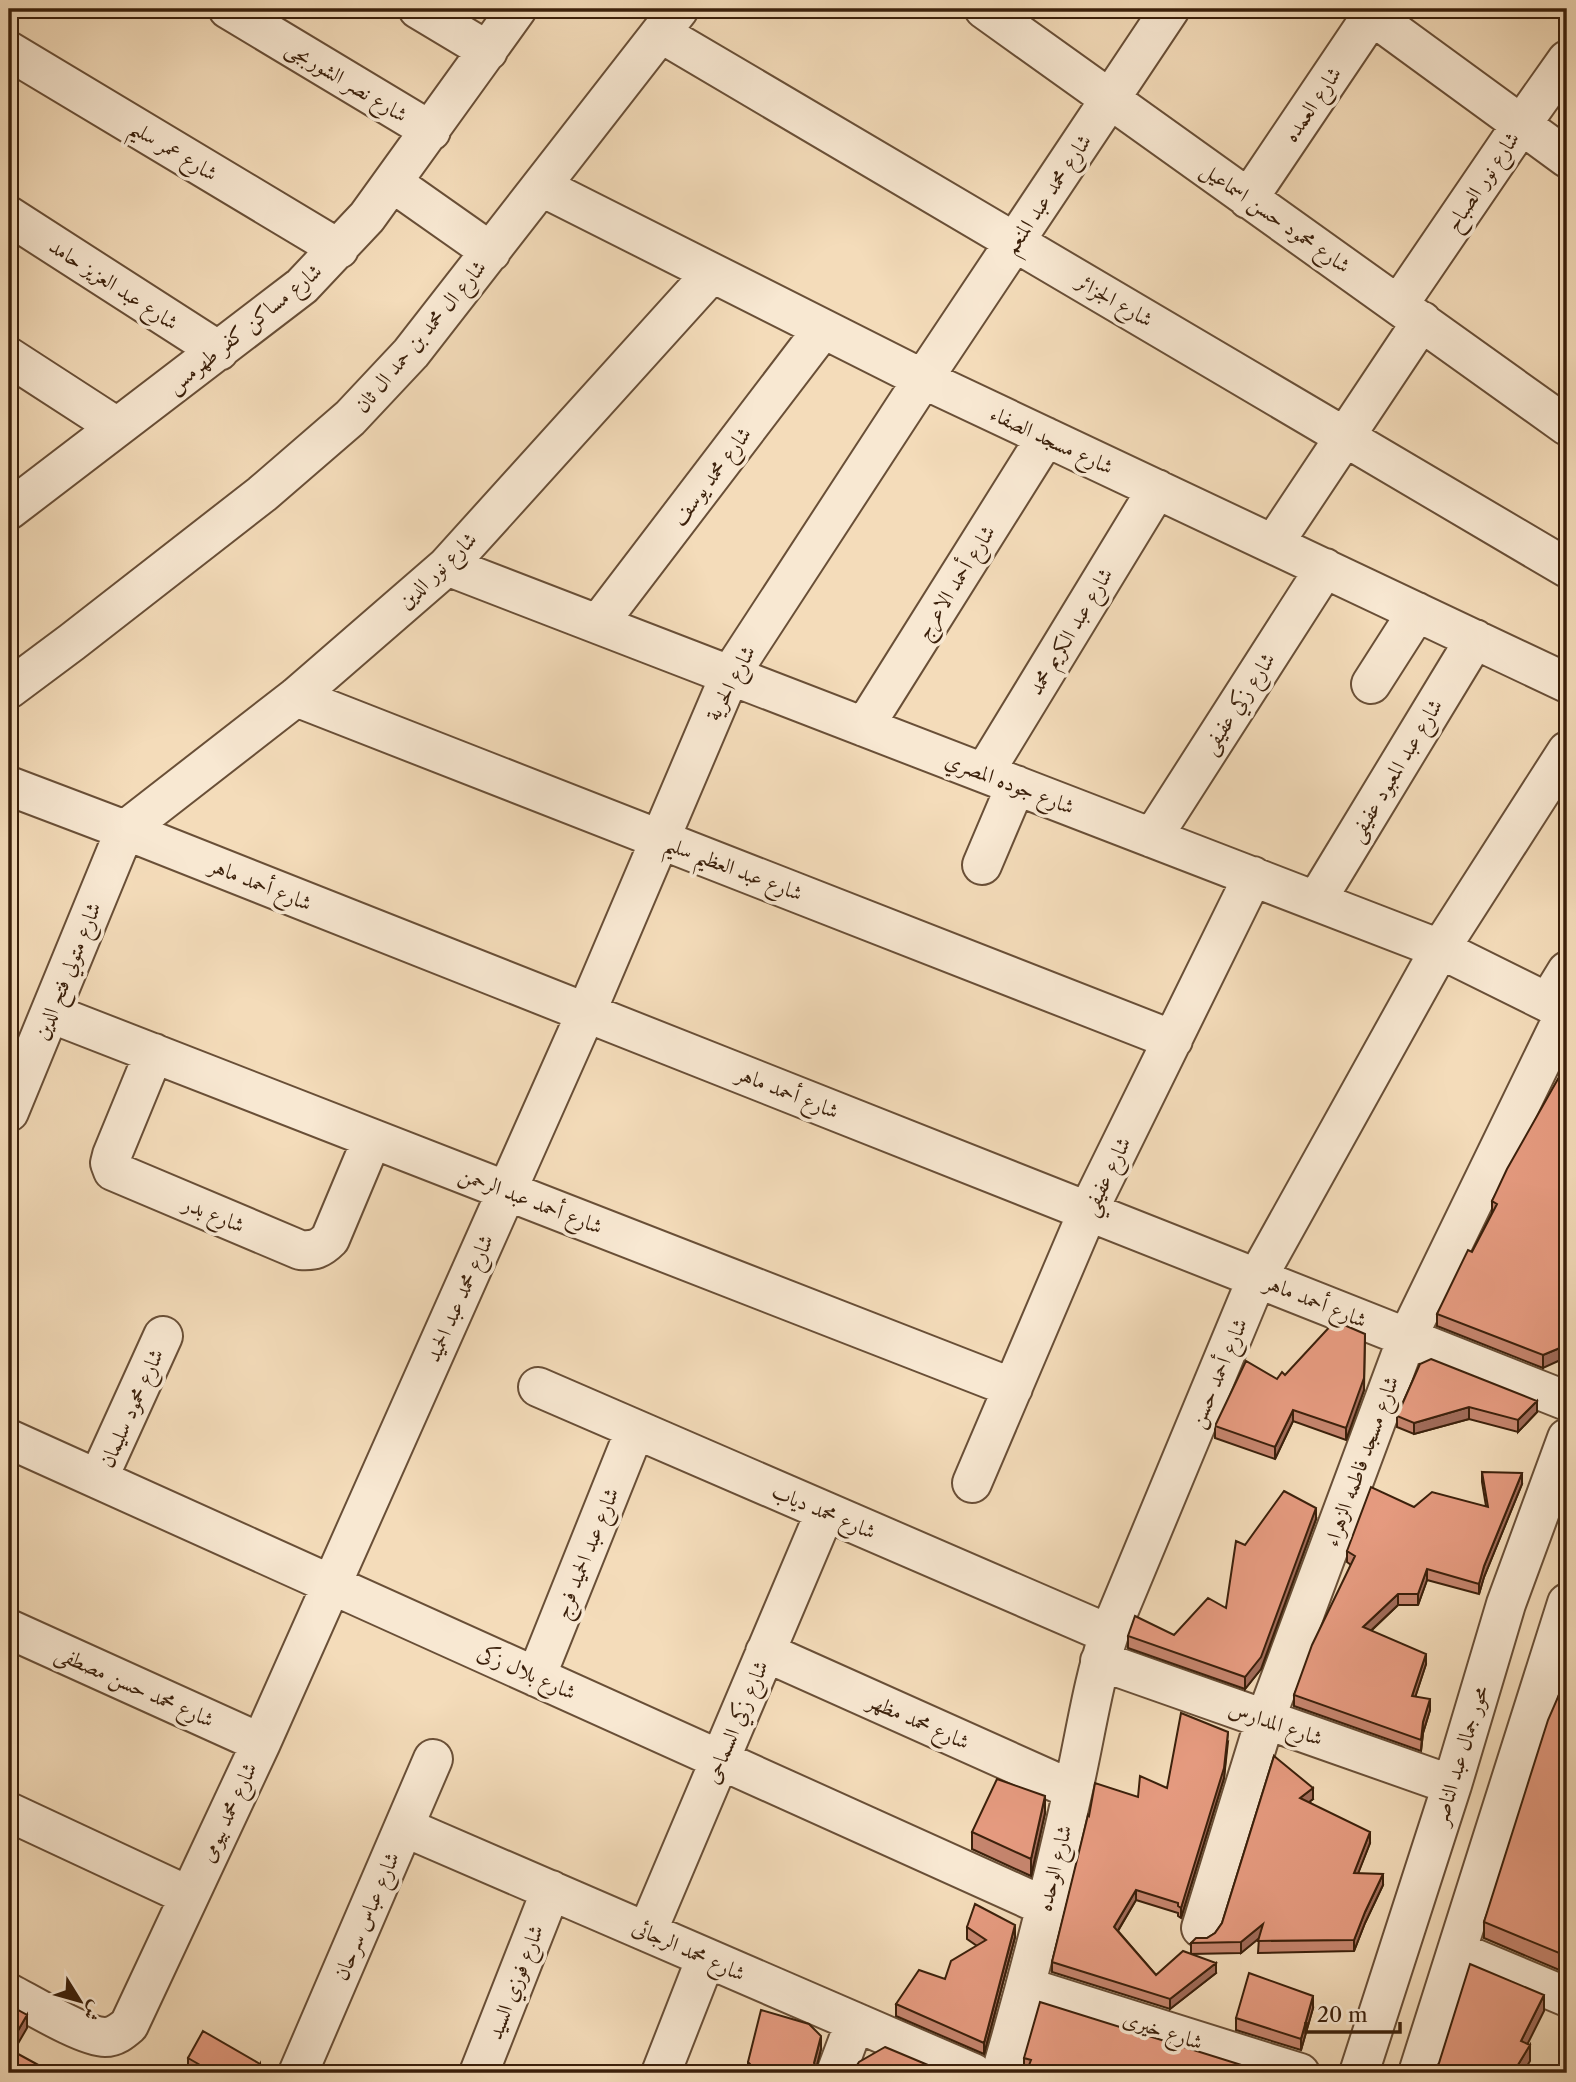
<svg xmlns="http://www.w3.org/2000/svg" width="1576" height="2082" font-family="'Libre Caslon Text',Amiri,serif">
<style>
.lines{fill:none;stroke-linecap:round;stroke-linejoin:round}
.minor-casing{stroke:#694f37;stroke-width:42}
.minor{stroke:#f8e8d2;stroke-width:38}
.wall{fill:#c6856e;stroke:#3b200b;stroke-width:2}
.shaded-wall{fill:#a16c5a;stroke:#3b200b;stroke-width:2}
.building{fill:#e69b80;stroke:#3b200b;stroke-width:2}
.labels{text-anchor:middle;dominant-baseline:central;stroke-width:7;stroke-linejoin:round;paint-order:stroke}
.street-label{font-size:21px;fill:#3b200b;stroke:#f8e8d2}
</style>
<rect width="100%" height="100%" fill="#f4dcba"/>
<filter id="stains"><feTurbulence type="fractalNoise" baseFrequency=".00286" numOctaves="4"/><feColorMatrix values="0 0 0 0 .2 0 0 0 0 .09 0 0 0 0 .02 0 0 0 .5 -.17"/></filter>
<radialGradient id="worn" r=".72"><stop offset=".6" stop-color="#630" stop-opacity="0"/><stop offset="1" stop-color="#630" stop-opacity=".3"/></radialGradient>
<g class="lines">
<g class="minor-casing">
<path id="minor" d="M228,9L431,131
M418,9L488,51
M984,9L1567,426
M1363,9L1567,158
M662,34L1567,568
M9,51L339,249
M393,183L491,252
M542,187L923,379L1567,683
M1248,199L1376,9
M9,216L219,351
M1399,304L1521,125L1567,60
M9,357L117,427
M9,510L302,286L367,217L517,9
M1274,543L1422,321
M447,566L1440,949L1567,1012
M598,624L823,329
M1371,684L1417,612
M9,689L72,642L262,494L350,418L411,353L679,9
M296,697L1173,1040
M864,727L1046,437
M984,773L1157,489
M9,786L125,830L1567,1401
M1152,838L1325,568
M982,865L1016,785
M1316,901L1475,639
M1548,1002L1567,971
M50,1013L1013,1388
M154,1053L112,1155L110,1163L113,1171L300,1250C314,1251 320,1249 330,1239L372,1139
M9,1112L125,830L296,697L447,566L712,273
M538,1387L1109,1634
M9,1439L1044,1906
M98,1479L163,1336
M972,1483L1088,1211L1253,876
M9,1629L261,1743
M765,1652L1073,1790
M1100,1661L1452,1785
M536,1677L635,1430
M9,1812L189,1896
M404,1827L973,2073
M1201,1928L1265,1720L1407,1338L1566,1011
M647,1932L825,1512
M1457,1951L1567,1997
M1026,1987L1300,2073
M9,1993C30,2004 84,2037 105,2037C115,2037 122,2031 129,2025L261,1743L586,1013L730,675L923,379L1170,9
M298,2073L433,1759
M479,2073L551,1890
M661,2073L706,1958
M836,2073L855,2022
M1001,2073C1028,1980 1052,1885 1073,1790C1085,1738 1092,1685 1109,1634L1257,1278L1440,949L1567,751
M1359,2073L1452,1785L1506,1604L1567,1438
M1418,2073L1567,1603"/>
</g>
<use href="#minor" class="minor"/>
</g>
<path class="wall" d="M1567,1063L1543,1368L1437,1326V1314L1472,1252L1492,1213V1201Z
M1420,1364L1537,1412L1518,1432L1469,1419L1414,1434L1397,1427V1416Z
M1285,1375L1364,1390L1346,1440L1293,1421L1275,1459L1215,1438V1426L1277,1379Z
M1482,1472L1522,1484L1484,1577L1479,1594L1427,1580L1418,1605H1398L1371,1631L1426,1664L1415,1697L1430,1710L1423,1733L1421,1751L1294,1706V1695L1351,1565L1347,1562V1551L1414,1507L1486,1506L1482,1482Z
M1316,1519L1261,1669L1245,1689L1128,1648V1636L1174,1635L1226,1608L1245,1545Z
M1567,1693L1564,1972L1484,1938V1922Z
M1228,1742L1224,1778L1181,1918L1178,1916V1913L1136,1900L1118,1931L1156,1975L1191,1953V1943L1207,1938L1215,1933L1222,1923L1274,1756L1313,1799L1309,1802L1370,1843L1358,1873L1383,1885L1365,1923L1354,1951L1258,1953L1259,1938L1241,1953L1192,1954L1216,1973L1170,2009L1052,1972V1962L1089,1816L1167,1788Z
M1045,1813L1031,1876L972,1849V1832Z
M967,1927L1015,1937L984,2054L896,2016V2004L945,1979L977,1946L967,1939Z
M1313,2008L1301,2050L1236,2030V2018Z
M821,2049L816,2068L818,2073H748V2062Z
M188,2058L260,2073H193L188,2070Z
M1024,2058L1267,2073L1027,2071H1024Z"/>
<path class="shaded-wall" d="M1365,1334L1364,1390L1346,1440V1428Z
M1567,1345V1357L1543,1368V1355Z
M1537,1401V1412L1518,1432V1420Z
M1469,1407V1419L1414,1434V1423Z
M1293,1410V1421L1275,1459V1447Z
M1522,1473V1484L1484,1577L1479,1594V1584L1484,1566Z
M1316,1508V1519L1261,1669L1245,1689V1677Z
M1427,1569V1580L1418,1605V1594Z
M1398,1594V1605L1363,1638V1627Z
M1426,1654V1664L1412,1707V1696Z
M1430,1699V1710L1423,1733L1421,1751L1423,1722Z
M1228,1732L1224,1778L1181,1918V1908Z
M1313,1788V1799L1300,1809V1798Z
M1045,1796V1813L1031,1876V1859Z
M1370,1832V1843L1354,1884V1873Z
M1383,1874V1885L1365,1923L1354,1951V1940L1365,1912Z
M1136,1890V1900L1114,1937V1927Z
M1263,1924V1935L1241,1953V1942Z
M1015,1925V1937L984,2054V2043Z
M1567,1949V1966L1564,1972V1955Z
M1216,1963V1973L1170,2009V1999Z
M1544,1995V2011L1521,2057V2041Z
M1313,1996V2008L1301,2050V2039Z
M27,2015V2028L9,2059V2046Z
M821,2036V2049L815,2073L814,2063Z
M1530,2045V2061L1523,2073H1513Z
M260,2064V2073H255Z"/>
<path class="building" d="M1567,1063V1345L1543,1355L1437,1314L1468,1250L1472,1252L1497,1204L1492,1201L1507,1169Z
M1335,1321L1365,1334L1364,1378L1346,1428L1293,1410L1275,1447L1215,1426L1246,1361L1277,1379L1282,1372L1285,1375Z
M1431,1359L1537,1401L1518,1420L1469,1407L1414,1423L1397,1416L1420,1364Z
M1482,1472L1522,1473L1484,1566L1479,1584L1427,1569L1418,1594H1398L1363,1627L1426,1654L1412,1696L1430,1699L1423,1722L1421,1740L1294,1695L1312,1645L1355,1556L1347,1551L1371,1487L1414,1507L1432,1492L1488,1507Z
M1284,1491L1316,1508L1261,1657L1245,1677L1128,1636L1135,1616L1174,1635L1208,1598L1226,1608L1236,1541L1245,1545Z
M1561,1690L1567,1693V1949L1564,1955L1484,1922L1548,1720Z
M1181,1713L1228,1732L1224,1768L1181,1908L1178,1906V1903L1136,1890L1114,1927L1156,1975L1183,1951L1216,1963L1170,1999L1052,1962L1088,1815L1089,1816L1095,1783L1138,1797L1140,1776L1167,1788Z
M1274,1756L1313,1788L1300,1798L1370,1832L1354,1873L1383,1874L1365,1912L1354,1940L1258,1941L1263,1924L1241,1942L1191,1943L1196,1938H1207L1215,1933L1222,1923Z
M997,1779L1045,1796L1031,1859L972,1832Z
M975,1904L1015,1925L984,2043L896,2004L919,1970L945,1979L951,1961L986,1940L967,1927Z
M1470,1964L1544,1995L1521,2041L1530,2045L1513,2073H1432L1439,2063Z
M1249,1973L1313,1996L1301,2039L1236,2018Z
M1040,2002L1267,2073H1026L1031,2060L1024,2058Z
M9,2005L27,2015L9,2046Z
M761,2010L809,2024L821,2036L814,2063L819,2073H755L756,2071L748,2062Z
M203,2031L260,2064L255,2073H214L188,2058Z
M885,2047L947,2073H852L859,2062Z
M9,2049L53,2073H9Z"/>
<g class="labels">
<g class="street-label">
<text transform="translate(347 81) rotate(31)">شارع نصر الشوربجى</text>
<text transform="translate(1312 104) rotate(-56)">شارع العمده</text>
<text transform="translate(174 150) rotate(31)">شارع عمر سليم</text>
<text transform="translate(1482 181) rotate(-56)">شارع نور الصباح</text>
<text transform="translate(1047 194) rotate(-56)">شارع محمد عبد المنعم</text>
<text transform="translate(1276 217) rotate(35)">شارع محمود حسن اسماعيل</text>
<text transform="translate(114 284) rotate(33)">شارع عبد العزيز حامد</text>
<text transform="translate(1115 300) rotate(30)">شارع الجزائر</text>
<text transform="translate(244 328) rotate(-39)">شارع مساكن كفر طهرمس</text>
<text transform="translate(420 336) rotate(-50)">شارع ال محمد بن حمد ال ثان</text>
<text transform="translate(1052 440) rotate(25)">شارع مسجد الصفاء</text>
<text transform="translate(711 476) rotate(-53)">شارع محمد يوسف</text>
<text transform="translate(437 570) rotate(-44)">شارع نور الدين</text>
<text transform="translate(955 582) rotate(-58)">شارع أحمد الاعرج</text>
<text transform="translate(1070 631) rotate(-59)">شارع عبد الكريم محمد</text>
<text transform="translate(730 683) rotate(-62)">شارع الحرية</text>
<text transform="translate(1238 703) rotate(-57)">شارع زكي عفيفى</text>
<text transform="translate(1395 770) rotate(-59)">شارع عبد المعبود عفيفى</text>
<text transform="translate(1010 783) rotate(21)">شارع جوده المصري</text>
<text transform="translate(734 868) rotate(21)">شارع عبد العظيم سليم</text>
<text transform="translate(261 884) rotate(22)">شارع أحمد ماهر</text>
<text transform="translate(67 971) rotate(-68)">شارع متولي فتح الدين</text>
<text transform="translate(788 1092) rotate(22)">شارع أحمد ماهر</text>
<text transform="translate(1106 1176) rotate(-64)">شارع عفيفي</text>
<text transform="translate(531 1200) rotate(21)">شارع أحمد عبد الرحمن</text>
<text transform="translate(214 1214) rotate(22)">شارع بدر</text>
<text transform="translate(459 1298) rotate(-66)">شارع محمد عبد الحميد</text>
<text transform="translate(1316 1301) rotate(22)">شارع أحمد ماهر</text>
<text transform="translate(1218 1373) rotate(-67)">شارع أحمد حسن</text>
<text transform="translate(131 1408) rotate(-66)">شارع محمود سليمان</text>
<text transform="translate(1361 1461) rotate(-70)">شارع مسجد فاطمه الزهراء</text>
<text transform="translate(824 1511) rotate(23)">شارع محمد دياب</text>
<text transform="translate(586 1553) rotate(-68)">شارع عبد الحميد فرج</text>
<text transform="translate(527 1672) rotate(24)">شارع بلال زكى</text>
<text transform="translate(135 1686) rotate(24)">شارع محمد حسن مصطفى</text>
<text transform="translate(919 1721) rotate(24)">شارع محمد مظهر</text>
<text transform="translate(736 1722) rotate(-67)">شارع زكي السماحى</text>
<text transform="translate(1276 1723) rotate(19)">شارع المدارس</text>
<text transform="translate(1460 1755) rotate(-73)">محور جمال عبد الناصر</text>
<text transform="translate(228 1812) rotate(-65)">شارع محمد بيومى</text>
<text transform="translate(1054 1868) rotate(-76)">شارع الوحده</text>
<text transform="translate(366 1916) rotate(-67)">شارع عباس سرحان</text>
<text transform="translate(689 1950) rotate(24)">شارع محمد الرجائى</text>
<text transform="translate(515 1982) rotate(-69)">شارع فوزي السيد</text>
<text transform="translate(1163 2030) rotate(18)">شارع خيرى</text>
</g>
</g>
<rect width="1576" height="2082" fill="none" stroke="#f4dcba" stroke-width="35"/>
<rect x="10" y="10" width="1555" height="2061" fill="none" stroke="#3b200b" stroke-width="3.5"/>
<rect x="18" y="18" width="1541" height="2047" fill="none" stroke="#3b200b" stroke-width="2"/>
<g transform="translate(80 2001) rotate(127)" stroke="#f8e8d2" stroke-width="5" paint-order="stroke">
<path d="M0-5L12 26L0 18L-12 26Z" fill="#3b200b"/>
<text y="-10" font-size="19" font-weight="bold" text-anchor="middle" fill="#3b200b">ش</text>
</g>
<path d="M1306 2022v10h94v-10" fill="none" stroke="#3b200b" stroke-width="3.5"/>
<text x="1317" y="2022" font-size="21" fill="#3b200b" stroke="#f8e8d2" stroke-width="5" paint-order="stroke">20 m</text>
<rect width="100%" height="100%" filter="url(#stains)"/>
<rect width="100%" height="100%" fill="url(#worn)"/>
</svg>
